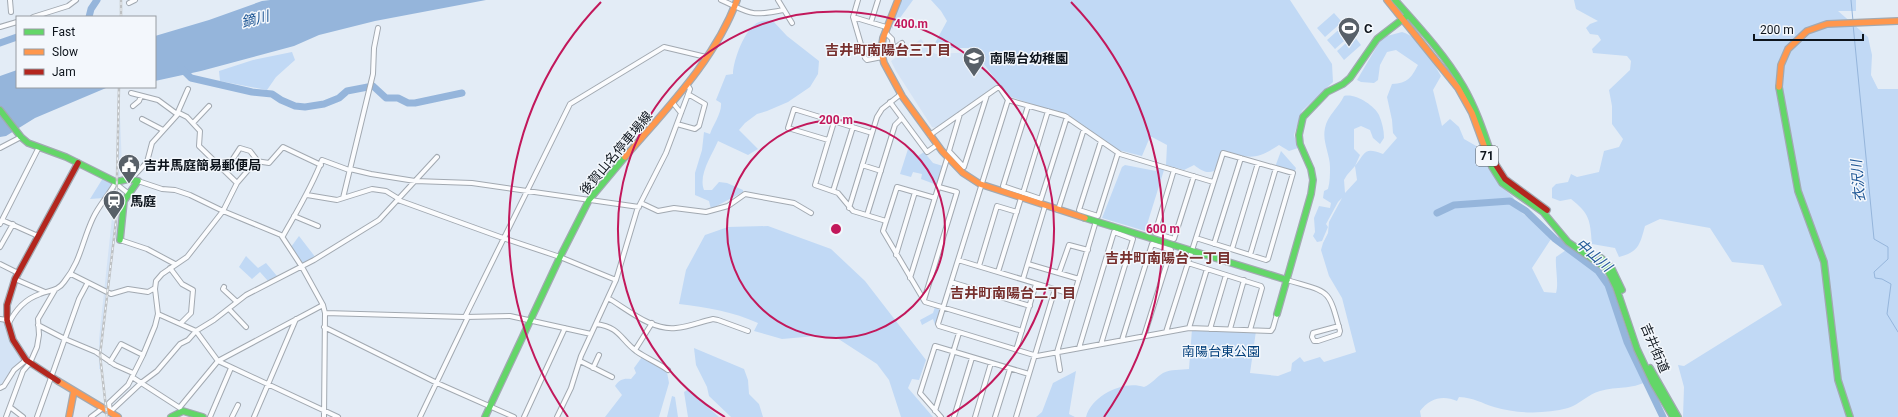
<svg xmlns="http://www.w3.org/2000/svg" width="1898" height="417" font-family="Roboto,'Noto Sans JP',sans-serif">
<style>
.built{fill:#d4e3f5}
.green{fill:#c1d9f5;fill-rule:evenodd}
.water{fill:#95b5db}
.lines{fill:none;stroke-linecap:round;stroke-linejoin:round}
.stream{stroke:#95b5db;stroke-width:1}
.river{stroke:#95b5db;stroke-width:7}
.street-casing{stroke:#a2a9b1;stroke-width:6}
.fast-casing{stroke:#a2a9b1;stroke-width:8}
.slow-casing{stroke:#a2a9b1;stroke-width:8}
.jam-casing{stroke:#a2a9b1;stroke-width:8}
.street{stroke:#fbfcfe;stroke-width:4}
.fast{stroke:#63d668;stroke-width:5.5}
.slow{stroke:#ff974d;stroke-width:5.5}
.jam{stroke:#b3261e;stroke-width:5.5}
.rail-casing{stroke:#bec1c3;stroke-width:2.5}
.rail{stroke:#f3f7fc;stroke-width:1;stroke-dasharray:3;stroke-linecap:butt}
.ring{fill:none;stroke:#c2185b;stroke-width:2}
.labels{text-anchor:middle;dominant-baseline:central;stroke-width:3;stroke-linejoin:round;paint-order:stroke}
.shield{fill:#f3f7fc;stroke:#52585f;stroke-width:1}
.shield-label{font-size:12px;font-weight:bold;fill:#0d141c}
.poi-label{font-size:13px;font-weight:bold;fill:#0d141c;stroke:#f3f7fc;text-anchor:start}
.street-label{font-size:13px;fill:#0d141c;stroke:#f3f7fc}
.park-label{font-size:13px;fill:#003e7a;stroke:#f3f7fc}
.water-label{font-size:14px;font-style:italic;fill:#1f5795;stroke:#f3f7fc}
.neighbourhood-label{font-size:14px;font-weight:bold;fill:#77302e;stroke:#f3f7fc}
.centre{fill:#c2185b;stroke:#f3f7fc;stroke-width:2}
.ring-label{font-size:12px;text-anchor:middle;font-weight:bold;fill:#c2185b;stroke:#f3f7fc;stroke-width:3;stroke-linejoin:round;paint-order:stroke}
</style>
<rect width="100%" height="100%" fill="#e3ecf6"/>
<path class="built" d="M921,39L931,52L936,54L975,52L998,85L936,128L932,127L896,71L891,61Z
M118,116H120L122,167L120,169L118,208H122L119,239H115L102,339V369H99V339L117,171Z
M0,320L4,321L10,341L22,361L11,371L0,386Z"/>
<path class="green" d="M901,0H913L892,29L894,19Z
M931,0H1290L1332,64L1333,82L1302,111L1294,135L1298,148L1289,151L1279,145C1255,161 1250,158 1223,151L1214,171C1206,174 1201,170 1194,165L1184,170L1166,165L1167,145L1152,137H1150L1142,156L1118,150L1068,116L1008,96L980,59L978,50L973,48H937L935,43L947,21L941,11Z
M1574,0H1856V11H1838L1868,37L1872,55L1871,75L1878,89H1898V417H1683L1684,387L1678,365L1684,366L1782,305L1763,265L1732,262L1710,228L1660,219L1645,226C1640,244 1639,252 1619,257L1615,248L1592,244C1590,220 1590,214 1571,199L1560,201L1552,198V188L1556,184L1568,182L1571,174L1577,177L1599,172L1604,151L1619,147L1623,139L1612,124V106L1609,90L1630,70L1631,61L1627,56L1593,53L1592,49L1601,40L1598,35L1590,34L1586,28L1590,24L1598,21L1576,9Z
M1334,13L1342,22L1325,37L1317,28Z
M772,20L787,36L819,61L818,74L810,87L788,102L767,111L757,114L745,123L739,130L758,149L748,155L718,141C712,155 698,175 704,190H712L719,182L727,183L743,190V192L711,209L709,201L695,195V173L702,150L704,132L710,134C713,125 722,113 721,103L716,100L726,75L733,74C733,61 745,27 759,22C763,20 768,21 772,20Z
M1344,25L1352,34L1335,49L1327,40Z
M1402,32C1422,38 1431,59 1441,76L1433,90L1442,126L1450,119L1459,127L1464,139L1478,147L1486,165L1503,188L1513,197L1522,213L1540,227L1551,239L1532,268L1544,292L1556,293C1559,283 1555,268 1556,257L1569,248L1594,261L1613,284L1638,361L1648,381C1630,390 1618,386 1600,391C1588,394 1579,405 1568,408C1545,414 1517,414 1494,407C1481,403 1475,398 1459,397L1457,401C1443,395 1430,398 1420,411L1421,417H1086C1092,395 1124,380 1144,387C1152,384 1156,377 1163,373C1171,369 1181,370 1189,369L1192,329L1256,331L1250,373L1278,376L1291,371L1292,363L1300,357L1304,362L1320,357L1324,362L1356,352L1342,298L1329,276L1321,250L1323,243L1328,233L1329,222L1342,198L1338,202L1326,224L1328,227L1322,241L1317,242L1313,236L1315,232L1314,218L1319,206L1330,208L1331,203L1323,198L1324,191L1328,189C1330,182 1330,174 1330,167C1330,154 1322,142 1325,128C1327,116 1339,107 1344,96C1355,93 1374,105 1379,115C1382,122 1384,130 1384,138L1380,144L1373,138L1370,130L1361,126L1354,129V149L1360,155L1355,166C1366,152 1364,147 1383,154L1397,138L1393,133L1392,120L1387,97L1392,84C1408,83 1411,78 1418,65L1396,50L1387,52L1380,65L1378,80L1374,83L1361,82L1357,80L1380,41L1387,36ZM1355,166L1357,180L1345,193L1344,180L1347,175Z
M1354,36L1361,45L1344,60L1337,51Z
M292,52L295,60L276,77L267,90L220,81L219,71L253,60Z
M908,149L914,151L918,156L924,152L933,163L943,166L937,185L921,179L922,174L913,172L911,177L900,174Z
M1281,151L1296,168L1294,173L1275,167Z
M1125,165L1156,171L1157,168L1164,170L1145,231L1102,218L1122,167Z
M103,178L113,184L104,198L90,199Z
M768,226L831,249L865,281L926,360L919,380L912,379L908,388L933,417H901L889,380L877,364L837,338L816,336L782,339L754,331L758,323C734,312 706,307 679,304L686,270L705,235L728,227Z
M299,236L316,258L302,266L291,247Z
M246,256L258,268L266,263L277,276L268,281L260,272L252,279L239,267Z
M935,307L940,310L935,325L933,319L922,325L920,320L933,313Z
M694,348L744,369L748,380L749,394L759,404L763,417H731L709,396L707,387L696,365Z
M642,357L667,372L669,383L659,417H605L622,395L615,386C619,380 623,378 631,379L636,373L634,368Z
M1076,371L1069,414L1075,417H1036L1042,412L1053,383Z
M687,390L692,393L719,417H688L684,392Z
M672,396L675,397L678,417H667Z"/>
<path class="water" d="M270,0H486L375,21L319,35L294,46L201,71L155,81V36L209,20L262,1Z
M17,70V87H112L106,88L35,118L6,136L0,137V76Z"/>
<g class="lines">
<path class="stream" d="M1851,0L1853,21
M1853,24L1874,239L1888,247V259L1874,272L1875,278L1882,279L1891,284L1887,314L1898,332"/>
<path class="river" d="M89,17L91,9L97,0
M0,43L17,37
M181,68L191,78L252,92L272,94L281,100L295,106L305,107L324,104L339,98L347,91L373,86L386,98H398L408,103H415L462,93
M1437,213L1454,205L1510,201L1526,211L1555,239L1598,271L1608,285L1627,342L1663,417"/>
<g class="street-casing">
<path id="street" d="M10,0L11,12
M721,0C750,13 750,17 783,10
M778,0L792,23
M858,0L853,17L865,58L867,60L882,57L902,43
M129,3L135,0
M33,17L68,6L76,0
M853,17L886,27
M871,22L878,0
M0,27L17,22
M885,32L892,39L893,50
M131,93L158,100L177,114L188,89
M890,102L927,152L937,145
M673,103L681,113
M133,106L139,101L141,96
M1028,106L1003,186L1041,199L1067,117
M960,114L949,151L964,167L987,95
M142,119L163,130
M834,122L815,185L838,193L853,211L886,221
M193,123L209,106
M677,124L695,129L699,126L705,104L688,94
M930,135L997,88H1000L1008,100
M828,140L788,128L794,109L872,133
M1101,141L1079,210L1098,216L1118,153
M0,148L21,137
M862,165L881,171
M350,169L371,174L415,181L472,183L639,207
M1174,170L1155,233L1174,239L1194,176
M225,171L240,148L250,151L257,160
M131,179L147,162L152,143L179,113L187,117L200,131L199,146L237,183
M138,181L162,189L175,190L190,195L223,211L281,235L302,267L323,305L325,313L324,417
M1213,182L1120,154L1065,116L1008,100L938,324L939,326L1037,356L1189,328L1271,331L1273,328L1277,314
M119,186L129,194
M833,191L853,127
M1023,193L1048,111
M307,195L337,200L372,189L386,191L399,199
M343,198L373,74L374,48L378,28
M935,198L897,187L883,231L925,302L1022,331
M398,200L503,238L560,257L616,280
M641,203L658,211L674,208L706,212L728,206L745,194L794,203L811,213
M849,208L877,117L882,109L901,94
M1058,210L1084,129
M867,215L895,125L902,118
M294,216L318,226
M2,220L38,236
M0,224L39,147
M283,236C297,211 312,187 322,160L349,170
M120,240L147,249L175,264
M1214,244L1241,158
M0,247L13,224
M1232,249L1258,163
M896,255L915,192
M1250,255L1276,168
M958,260L1074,295
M1188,263L1261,286L1262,288L1250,330
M0,264L18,273
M1028,264L1079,279
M979,266L997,206L1017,212
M170,268L182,284L193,290L191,313L181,323
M998,272L1021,198
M1059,273L1069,245L1088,250
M71,274L111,294L128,289L148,292L155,288
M910,278L947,159
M15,279L45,292
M1023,279L1045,206
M1287,280C1330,293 1328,287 1340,331L1339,334L1318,341H1314L1312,337L1313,333L1339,326
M951,282L1030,306
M224,287L223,289L237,302
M608,298C627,309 652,331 676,328C688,327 700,322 713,319L718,320L748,331
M924,300L957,192L939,187
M229,309L246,327
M325,313L465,317L510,316L591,334
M158,314L196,331L218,361L338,417
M465,317L570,104L664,47L706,57
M0,319L7,320
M596,324C620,327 620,339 636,351C646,358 658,363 668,370
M8,325C15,310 25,299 40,294C50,290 58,291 64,282C81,261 82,241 93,218C99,205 109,195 116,182
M38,325L65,339L96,352L115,365L133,373
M324,327L437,383L514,417
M1189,328L1207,269
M1210,329L1226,275
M1230,329L1244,280
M1166,332L1223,153L1293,173L1268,259L1266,260L1196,238
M1122,340L1152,244L1171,250L1144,336
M1079,348L1114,232L1133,239L1101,344
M635,350L652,323
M1016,350L1036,284
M580,361L612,377
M110,362L121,344L143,355
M593,368L599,355
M1060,370L1057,352L1096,221
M132,377L180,408
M0,388L4,386L14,370L26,360
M10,407L23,417
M180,407L218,361L323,305
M935,411L959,333
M110,412L141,383L157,371L180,344L188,340L196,331L214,320L246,295L314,260L379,220L437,157
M110,412L109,403L128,385L143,355L155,326L158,314L155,289L156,281L162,274L187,257L223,211L237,183L256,161L269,163L283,147L321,165
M6,417L23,371L30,363L37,347L39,335L38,319L55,290
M37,417L79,299L87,284
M91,417L103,408
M210,417L231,368
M232,417L238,405
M254,417L296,319
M420,417L468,317
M524,417L565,328
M557,417L571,388L581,356L616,280L637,210L666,153L690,89L687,84
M941,417L920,393L935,346L1029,374
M954,417L972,358
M975,417L991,363
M995,417L1010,369
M1016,417L1055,289"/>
</g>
<g class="fast-casing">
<path id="fast" d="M1395,0C1419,27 1445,55 1463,86C1477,110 1485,136 1494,162
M1779,87L1798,191L1824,262L1838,380L1850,417
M0,110L21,137L28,143L66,157L116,182L129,179L138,181L124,201L120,240
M1486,151L1492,167L1502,183L1543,212L1568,242L1607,269L1616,287L1637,349L1653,383L1673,417
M1085,218L1287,280
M1601,258L1611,267L1622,290
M1277,314L1311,194L1313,180L1311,169L1300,144L1299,135L1303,117L1327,92L1343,84L1350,78L1377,39L1408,15
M1650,368L1678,417
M171,417L183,411L203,417
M485,417L560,257L589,200L625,157"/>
</g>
<g class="slow-casing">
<path id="slow" d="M898,0L883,38L881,51L884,63L902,96L942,151L963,173L980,184L1085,218
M1387,0L1458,88L1472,113L1486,151
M1779,87L1781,65L1788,49L1807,31L1827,24L1898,21
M625,157C666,109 715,60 737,0
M58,381L118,417
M69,417L74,391"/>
</g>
<g class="jam-casing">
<path id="jam" d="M1494,162L1505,179L1547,210
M58,381L26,360L13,340L7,320V305L15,279L78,163"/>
</g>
<use href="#street" class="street"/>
<use href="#fast" class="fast"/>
<use href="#slow" class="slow"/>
<use href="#jam" class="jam"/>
<g class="rail-casing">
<path id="rail" d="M121,17V0
M107,417L100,355L116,221L119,87"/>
</g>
<use href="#rail" class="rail"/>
</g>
<g class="ring">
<circle cx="836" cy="229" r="109"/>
<path d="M725 417A218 218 0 1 1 947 417"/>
<path d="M568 417A327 327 0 0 1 601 2M1071 2A327 327 0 0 1 1104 417"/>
</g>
<defs>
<g id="stadium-pin" transform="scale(1.15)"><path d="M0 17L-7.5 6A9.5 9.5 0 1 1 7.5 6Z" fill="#586068" stroke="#f3f7fc"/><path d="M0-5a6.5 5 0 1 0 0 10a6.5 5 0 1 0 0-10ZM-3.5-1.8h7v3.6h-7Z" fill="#fff"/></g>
<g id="school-pin" transform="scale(1.15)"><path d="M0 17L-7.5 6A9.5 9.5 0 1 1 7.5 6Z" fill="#586068" stroke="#f3f7fc"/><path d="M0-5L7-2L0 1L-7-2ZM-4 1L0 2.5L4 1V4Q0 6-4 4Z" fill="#fff"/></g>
<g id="civic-pin" transform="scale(1.15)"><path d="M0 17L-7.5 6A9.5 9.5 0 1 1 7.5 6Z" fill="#586068" stroke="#f3f7fc"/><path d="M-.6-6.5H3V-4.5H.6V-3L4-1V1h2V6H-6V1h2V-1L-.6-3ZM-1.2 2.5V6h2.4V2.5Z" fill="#fff"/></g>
<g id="station-pin" transform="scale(1.15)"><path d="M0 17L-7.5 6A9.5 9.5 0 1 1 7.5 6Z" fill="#586068" stroke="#f3f7fc"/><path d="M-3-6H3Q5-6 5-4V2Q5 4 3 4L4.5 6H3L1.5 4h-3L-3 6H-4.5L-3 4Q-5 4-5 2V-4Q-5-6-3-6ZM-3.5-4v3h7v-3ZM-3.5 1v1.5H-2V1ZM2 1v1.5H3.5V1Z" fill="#fff"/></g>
</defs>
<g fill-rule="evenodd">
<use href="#stadium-pin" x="1349" y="28"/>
<use href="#school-pin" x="974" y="58"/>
<use href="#civic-pin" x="129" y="165"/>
<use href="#station-pin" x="114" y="201"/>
</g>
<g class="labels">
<rect class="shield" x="1476" y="146" width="22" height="20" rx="3"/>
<g class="shield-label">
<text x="1487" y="156">71</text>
</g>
<g class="poi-label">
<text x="1364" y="28">C</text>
<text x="990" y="58">南陽台幼稚園</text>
<text x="144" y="165">吉井馬庭簡易郵便局</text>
<text x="130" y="201">馬庭</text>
</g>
<g class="street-label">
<text transform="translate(616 153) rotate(-50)">後賀山名停車場線</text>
<text transform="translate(1655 348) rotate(67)">吉井街道</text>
</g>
<g class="park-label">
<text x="1221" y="351">南陽台東公園</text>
</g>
<g class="water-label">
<text transform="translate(255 19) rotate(-14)">鏑川</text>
<text transform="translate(1858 181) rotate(-95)">衣沢川</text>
<text transform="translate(1594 255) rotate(41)">中山川</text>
</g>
<g class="neighbourhood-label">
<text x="888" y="50">吉井町南陽台三丁目</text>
<text x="1168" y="258">吉井町南陽台一丁目</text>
<text x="1013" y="293">吉井町南陽台二丁目</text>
</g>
</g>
<circle cx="836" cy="229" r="6" class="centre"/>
<g class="ring-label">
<text x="911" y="28">400 m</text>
<text x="836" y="124">200 m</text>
<text x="1163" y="233">600 m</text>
</g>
<rect x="16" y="16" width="140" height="72" fill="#f3f7fc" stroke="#979ca2"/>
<rect x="24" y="29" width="20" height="6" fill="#63d668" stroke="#979ca2"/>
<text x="52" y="36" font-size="12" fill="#0d141c">Fast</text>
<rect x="24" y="49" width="20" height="6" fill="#ff974d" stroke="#979ca2"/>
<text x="52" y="56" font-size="12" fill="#0d141c">Slow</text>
<rect x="24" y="69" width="20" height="6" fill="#b3261e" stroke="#979ca2"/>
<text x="52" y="76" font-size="12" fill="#0d141c">Jam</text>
<path d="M1754 34v6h109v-6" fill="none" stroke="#0d141c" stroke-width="2"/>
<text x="1760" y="34" font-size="12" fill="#0d141c" stroke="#f3f7fc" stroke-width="3" paint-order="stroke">200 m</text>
</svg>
